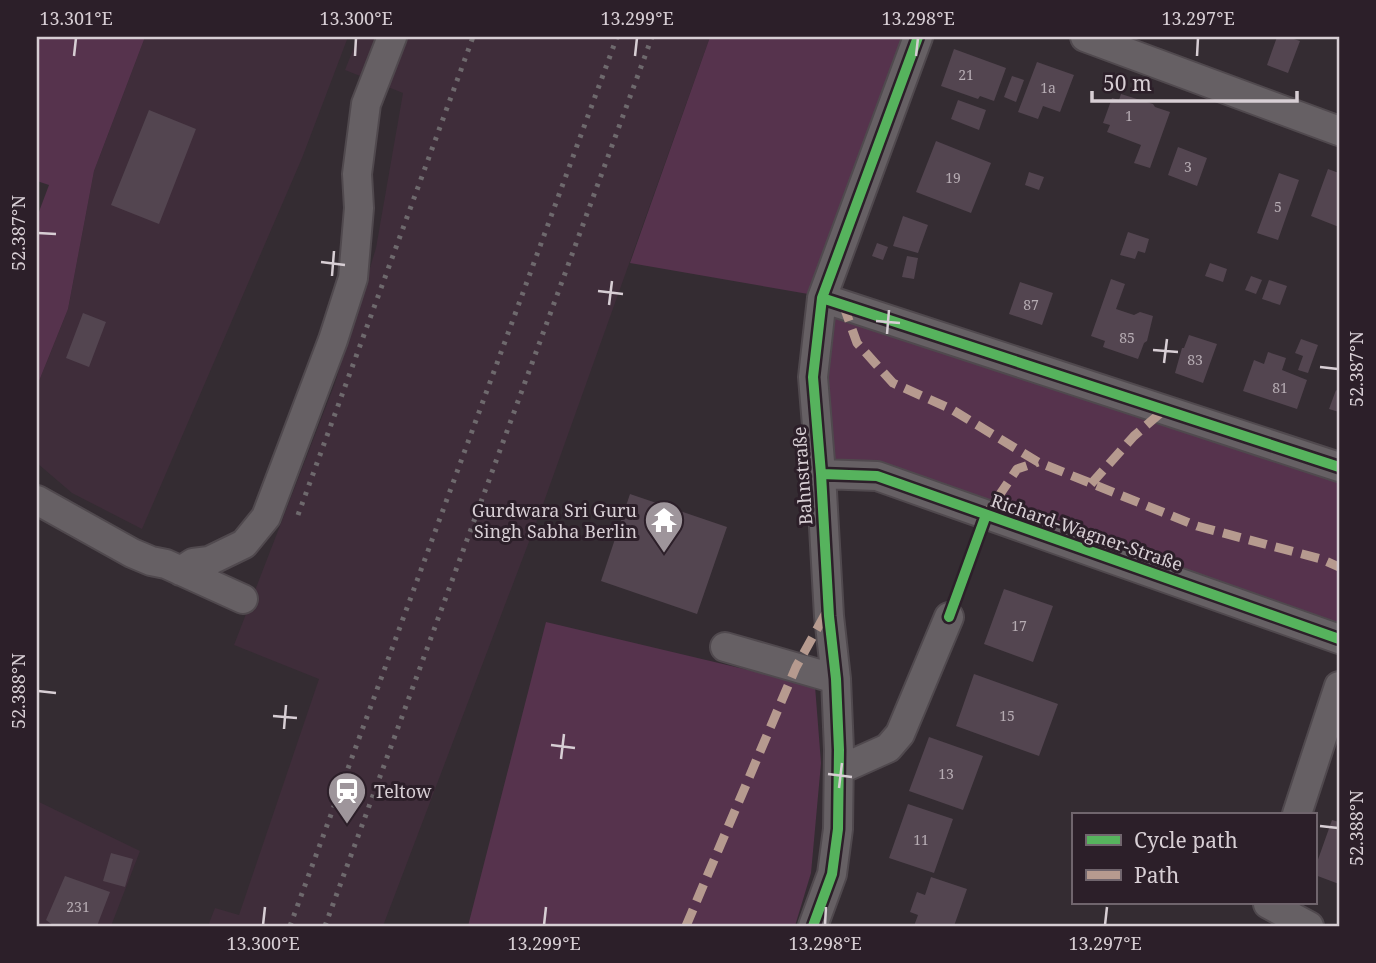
<svg xmlns="http://www.w3.org/2000/svg" width="1376" height="963" font-family="'Noto Serif',serif">
<style>
.built{fill:#3f2d3a}
.green{fill:#56334d}
.building{fill:#534550}
.lines{fill:none;stroke-linecap:round;stroke-linejoin:round}
.minor-casing{stroke:#50494e;stroke-width:32}
.minor{stroke:#666064;stroke-width:28}
.rail{stroke:#6e696d;stroke-width:5;stroke-dasharray:3.5 7;stroke-linecap:butt}
.quiet{stroke:#b69a8f;stroke-width:9;stroke-dasharray:18 9;stroke-linecap:butt}
.cycleway-casing{stroke:#2c1f29;stroke-width:15}
.cycleway{stroke:#56b35d;stroke-width:10}
.ticks{fill:none;stroke:#d7ced4;stroke-width:2.5}
.labels{text-anchor:middle;dominant-baseline:central;stroke-width:6;stroke-linejoin:round;paint-order:stroke}
.number-label{font-size:14px;fill:#b6acb3}
.street-label{font-size:18px;fill:#d7ced4;stroke:#2c1f29}
.poi-label{font-size:18px;fill:#d7ced4;stroke:#2c1f29;text-anchor:end}
.neatline{fill:none;stroke:#d7ced4;stroke-width:2.5}
.ticks-label{font-size:18px;text-anchor:middle;fill:#d7ced4}
</style>
<rect width="100%" height="100%" fill="#342c32"/>
<path class="built" d="M145,37H348L302,158L142,529L72,493L37,463V386L68,309L94,171Z
M358,37H710L541,510L383,926H208L215,908L239,915L319,679L234,645L335,383L376,248L403,93L345,70Z
M37,801L140,851L111,926H44L37,923Z"/>
<path class="green" d="M37,37H145L94,171L68,309L37,386V217L49,185L37,181Z
M710,37H917L814,295L630,263Z
M822,298L1339,467V639L986,515L821,474L813,377Z
M546,622L815,686L821,763L811,873L795,926H468Z"/>
<path class="building" d="M1277,37H1288L1300,41L1288,73L1267,65Z
M954,49L1006,68L994,101L980,96L978,99L941,86Z
M1037,62L1074,75L1060,112L1043,106L1038,119L1018,112Z
M1012,76L1024,80L1016,102L1004,97Z
M1121,94L1153,104L1155,107L1170,112L1150,168L1134,163L1141,145L1107,132L1110,125L1103,123L1112,98L1119,100Z
M958,100L986,110L979,130L951,119Z
M149,110L196,129L159,224L111,205Z
M936,141L991,163L971,213L916,192Z
M1178,147L1207,158L1197,186L1168,175Z
M1328,169L1339,173V227L1311,216Z
M1029,172L1044,177L1039,190L1025,185Z
M1279,173L1299,180L1278,240L1257,233Z
M903,216L928,225L918,253L893,246Z
M1128,232L1149,239L1145,253L1138,251L1135,259L1120,255Z
M877,243L888,247L883,260L872,256Z
M907,256L918,258L914,279L902,277Z
M1210,263L1227,269L1223,282L1205,276Z
M1251,276L1262,280L1256,294L1245,290Z
M1111,279L1125,284L1116,309L1134,315L1140,312L1153,316L1147,341L1144,343L1138,359L1103,347L1105,341L1091,336Z
M1269,280L1287,286L1280,305L1262,299Z
M1020,282L1053,293L1042,325L1009,314Z
M83,313L106,322L89,367L66,358Z
M1189,335L1217,344L1203,383L1175,373L1182,348H1184Z
M1301,339L1318,345L1308,373L1298,370L1303,356L1295,353Z
M1268,352L1286,358L1282,370L1307,380L1297,409L1243,391L1254,360L1264,364Z
M1336,390L1339,392V412L1329,409Z
M630,494L727,527L697,614L601,581Z
M1004,589L1053,606L1033,662L984,644Z
M974,674L1058,704L1039,756L956,726Z
M929,737L983,756L963,810L909,791Z
M908,804L953,819L934,873L889,858Z
M1332,820L1339,822V884L1315,875V868Z
M111,853L133,859L125,887L103,881Z
M65,876L110,892L97,926H54L46,920Z
M931,877L967,889L954,926H914L918,915L910,912L917,892L925,895Z"/>
<g class="lines">
<g class="minor-casing">
<path id="minor" d="M1085,37L1339,131
M822,298L1339,467
M821,474L877,476L1339,639
M37,500L132,553L151,561L166,564L243,599
M181,571L193,563L209,561L244,544L266,517L333,340L353,278L359,208L357,174L366,104L392,37
M725,647L836,679
M839,770L888,748L900,734L949,617
M1297,814L1339,686
M1268,904L1309,926
M813,926L832,874L838,829L839,750L836,679L829,616L821,474L813,377L822,298L918,37"/>
</g>
<use href="#minor" class="minor"/>
<path class="rail" d="M298,515L473,37
M290,926L617,37
M325,926L652,37"/>
<path class="quiet" d="M843,304L857,343L893,383L951,409L1038,462L1197,526L1321,559L1339,567
M1091,484L1134,436L1164,410
M984,521L986,515L1017,469L1038,462
M686,926L796,667L827,611"/>
<g class="cycleway-casing">
<path id="cycleway" d="M822,298L1339,467
M821,474L877,476L1339,639
M949,617L986,515
M813,926L832,874L838,829L839,750L836,679L829,616L821,474L813,377L822,298L918,37"/>
</g>
<use href="#cycleway" class="cycleway"/>
</g>
<path class="ticks" d="M74,56L76,38M355,56L356,38M635,56L637,38M916,56L918,38M1197,56L1198,38M38,233L56,234M321,262L345,265M332,276L334,251M598,291L623,294M609,305L612,281M876,321L900,323M887,334L889,310M1153,350L1178,352M1164,363L1167,339M1320,367L1338,369M38,691L56,693M273,716L297,718M284,729L286,705M551,745L575,748M561,759L564,734M828,774L852,777M839,788L842,763M1320,826L1338,828M263,925L265,907M544,925L546,907M825,925L826,907M1105,925L1107,907"/>
<defs>
<g id="temple-pin" transform="scale(2.0125)"><path d="M0 17L-7.5 6A9.5 9.5 0 1 1 7.5 6Z" fill="#9e959b" stroke="#2c1f29"/><path d="M0-6L5-2H3V0L6.5 2.5H4V6H1.5V3h-3V6H-4V2.5H-6.5L-3 0V-2H-5Z" fill="#fff"/></g>
<g id="station-pin" transform="scale(2.0125)"><path d="M0 17L-7.5 6A9.5 9.5 0 1 1 7.5 6Z" fill="#9e959b" stroke="#2c1f29"/><path d="M-3-6H3Q5-6 5-4V2Q5 4 3 4L4.5 6H3L1.5 4h-3L-3 6H-4.5L-3 4Q-5 4-5 2V-4Q-5-6-3-6ZM-3.5-4v3h7v-3ZM-3.5 1v1.5H-2V1ZM2 1v1.5H3.5V1Z" fill="#fff"/></g>
</defs>
<g fill-rule="evenodd">
<use href="#temple-pin" x="664" y="520"/>
<use href="#station-pin" x="347" y="791"/>
</g>
<g class="labels">
<g class="number-label">
<text x="966" y="74">21</text>
<text x="1048" y="87">1a</text>
<text x="1129" y="115">1</text>
<text x="1188" y="166">3</text>
<text x="953" y="177">19</text>
<text x="1278" y="206">5</text>
<text x="1031" y="304">87</text>
<text x="1127" y="337">85</text>
<text x="1195" y="359">83</text>
<text x="1280" y="387">81</text>
<text x="1019" y="625">17</text>
<text x="1007" y="715">15</text>
<text x="946" y="773">13</text>
<text x="921" y="839">11</text>
<text x="78" y="906">231</text>
</g>
<g class="street-label">
<text transform="translate(802 476) rotate(-94)">Bahnstraße</text>
<text transform="translate(1087 532) rotate(19)">Richard-Wagner-Straße</text>
</g>
<g class="poi-label">
<text x="637" y="510">Gurdwara Sri Guru<tspan x="637" dy="21">Singh Sabha Berlin</tspan></text>
<text x="374" y="791" text-anchor="start">Teltow</text>
</g>
</g>
<rect width="1376" height="963" fill="none" stroke="#2c1f29" stroke-width="77"/>
<rect x="1072" y="813" width="245" height="91" fill="#2c1f29" stroke="#70656d" stroke-width="2"/>
<rect x="1086" y="835" width="35" height="10" fill="#56b35d" stroke="#70656d" stroke-width="2"/>
<text x="1134" y="848" font-size="21" fill="#d7ced4">Cycle path</text>
<rect x="1086" y="870" width="35" height="10" fill="#b69a8f" stroke="#70656d" stroke-width="2"/>
<text x="1134" y="883" font-size="21" fill="#d7ced4">Path</text>
<path d="M1092 91v10h205v-10" fill="none" stroke="#d7ced4" stroke-width="3.5"/>
<text x="1103" y="91" font-size="21" fill="#d7ced4" stroke="#2c1f29" stroke-width="5" paint-order="stroke">50 m</text>
<rect x="38" y="38" width="1300" height="887" class="neatline"/>
<g class="ticks-label">
<text x="76" y="25">13.301°E</text>
<text x="356" y="25">13.300°E</text>
<text x="637" y="25">13.299°E</text>
<text x="918" y="25">13.298°E</text>
<text x="1198" y="25">13.297°E</text>
<text transform="translate(19 233) rotate(-90)" y="6">52.387°N</text>
<text transform="translate(1357 369) rotate(-90)" y="6">52.387°N</text>
<text transform="translate(19 691) rotate(-90)" y="6">52.388°N</text>
<text transform="translate(1357 828) rotate(-90)" y="6">52.388°N</text>
<text x="263" y="950">13.300°E</text>
<text x="544" y="950">13.299°E</text>
<text x="825" y="950">13.298°E</text>
<text x="1105" y="950">13.297°E</text>
</g>
</svg>
